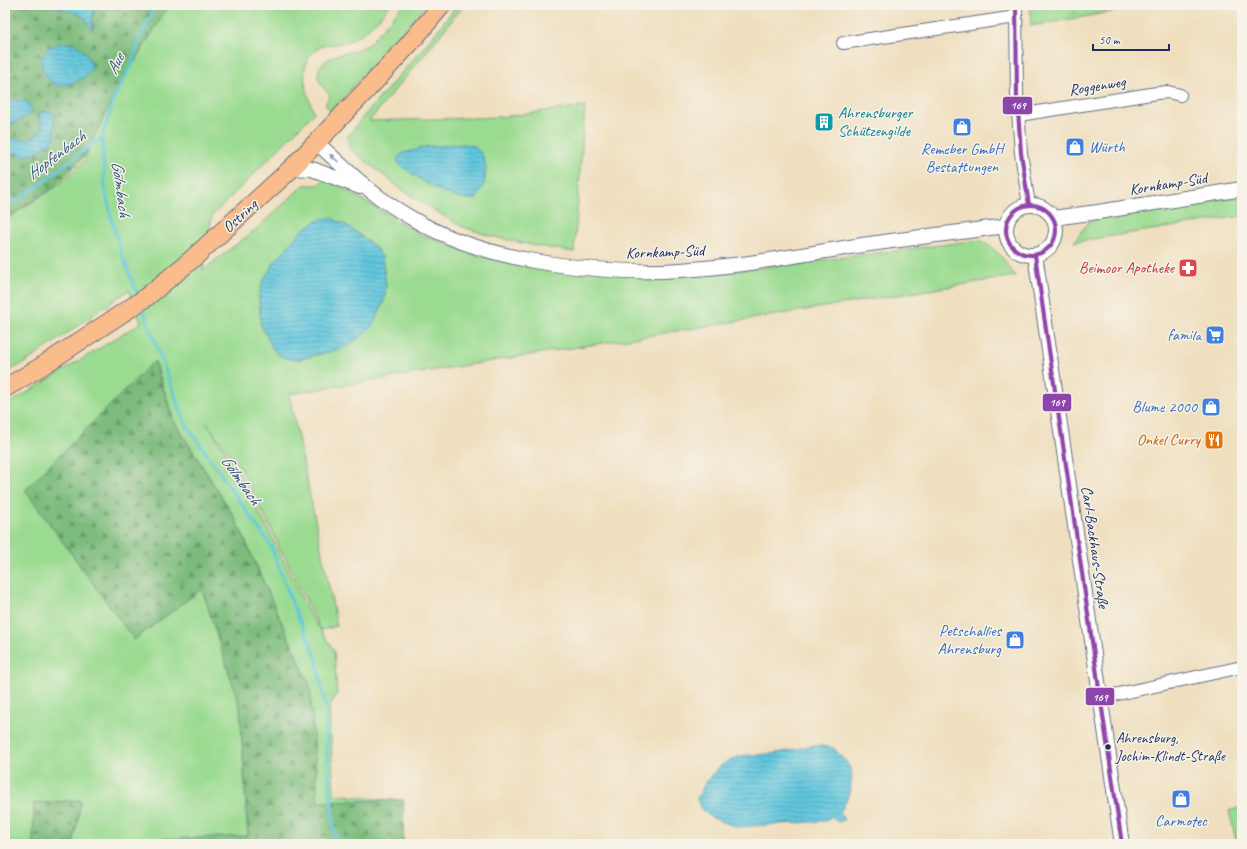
<svg xmlns="http://www.w3.org/2000/svg" width="1247" height="849" font-family="Caveat,sans-serif">
<style>
.grass{fill:#9bdb91;stroke:#5b8578;fill-rule:evenodd}
.forest{fill:url(#forest-firs);stroke:#4c756c}
.park{fill:url(#park-crowns);stroke:#5b8578}
.water{fill:url(#water-rules);stroke:#3e7b9e}
.lines{fill:none;stroke-linecap:round;stroke-linejoin:round}
.stream{stroke:#61c7de;stroke-width:3}
.minor-casing{stroke:#656d80;stroke-width:14}
.tertiary-casing{stroke:#656d80;stroke-width:16}
.primary-casing{stroke:#656d80;stroke-width:20}
.minor{stroke:#fff;stroke-width:12}
.tertiary{stroke:#fff;stroke-width:14}
.primary{stroke:#f9bc8a;stroke-width:18}
.bus-1-casing{stroke:#f7f3e8;stroke-width:7}
.bus-1{stroke:#8e44ad;stroke-width:4}
.oneway{fill:#8d97ae}
.bus-dot{fill:#1b2f5e;stroke:#f7f3e8;stroke-width:1.5}
.labels{text-anchor:middle;dominant-baseline:central;stroke-width:3;stroke-linejoin:round;paint-order:stroke}
.bus-label{font-size:15px;fill:#1b2f5e;stroke:#f7f3e8;text-anchor:start}
.street-label{font-size:16px;fill:#1b2f5e;stroke:#f7f3e8}
.culture-label{font-size:16px;fill:#0d838f;stroke:#f7f3e8;text-anchor:start}
.shop-label{font-size:16px;fill:#366cbe;stroke:#f7f3e8;text-anchor:end}
.health-label{font-size:16px;fill:#be3a42;stroke:#f7f3e8;text-anchor:end}
.food-label{font-size:16px;fill:#c56008;stroke:#f7f3e8;text-anchor:end}
.water-label{font-size:17px;font-style:italic;fill:#2c557e;stroke:#f7f3e8}
.line-badge{stroke:#f7f3e8;stroke-width:1.5}
.badge-label{font-size:11px;text-anchor:middle;font-weight:bold;fill:#fff}
</style>
<defs>
<pattern id="forest-firs" width="22" height="20" patternUnits="userSpaceOnUse"><rect width="22" height="20" fill="#7cbb7b"/><path d="M5 1l3.5 6h-7zM16 11l3.5 6h-7z" fill="#659868"/></pattern>
<pattern id="park-crowns" width="20" height="18" patternUnits="userSpaceOnUse"><rect width="20" height="18" fill="#9bdb91"/><path d="M2 6a3 3 0 1 1 6 0M12 15a3 3 0 1 1 6 0" fill="none" stroke="#85bc7f"/></pattern>
<pattern id="water-rules" width="6" height="5" patternUnits="userSpaceOnUse"><rect width="6" height="5" fill="#61c7de"/><path d="M0 2.5h6" fill="none" stroke="#4fa2b7"/></pattern>
</defs>
<rect width="100%" height="100%" fill="#f7f3e8"/>
<filter id="ink" filterUnits="userSpaceOnUse"><feTurbulence type="fractalNoise" baseFrequency=".025" numOctaves="2"/><feDisplacementMap in="SourceGraphic" scale="8" xChannelSelector="R" yChannelSelector="G"/><feConvolveMatrix kernelMatrix="1 2 1 2 8 2 1 2 1" color-interpolation-filters="sRGB"/></filter>
<filter id="wash" filterUnits="userSpaceOnUse"><feTurbulence type="fractalNoise" baseFrequency=".012" numOctaves="4" result="noise"/><feDisplacementMap in="SourceGraphic" scale="16" xChannelSelector="R" yChannelSelector="G"/><feGaussianBlur stdDeviation="0.9" result="paint"/><feColorMatrix in="noise" values="0 0 0 0 0 0 0 0 0 0 0 0 0 0 0 0 0 1.4 0 .05"/><feComposite in="paint" operator="in"/></filter>
<g filter="url(#wash)">
<rect width="100%" height="100%" fill="#efdfbf"/>
<path class="grass" d="M169,5H390C379,19 366,33 349,41C339,45 327,43 319,48C294,63 307,93 314,113L212,216L203,270L255,230L304,185H318L325,179L329,180L420,234L476,255L513,263L719,273L980,240C998,250 1004,259 1015,276L289,394L337,626L321,630L241,469L206,422L241,476L309,612L334,651L337,694L329,707L334,794L374,799L404,800L318,802L310,686L236,520L174,421L155,361L202,588L240,707L248,837L163,839V844H73L81,801L34,803L33,844H5V406L141,323L129,290L26,362L5,373V220L57,186L84,161L90,145L116,91ZM346,225L374,246L382,257L386,286L362,336L340,349L295,360L268,337L261,325L259,296L274,263L283,253Z
M403,5H426L331,111L325,105L330,95L322,86L318,78L319,68L326,60L336,55L355,51L368,45Z
M457,5H464L429,49L369,121L501,117L585,106L574,252L531,245L490,236L461,226L432,209L404,191L350,149L347,138L363,117L426,45ZM408,152L482,154C488,174 486,181 476,199L401,154Z
M1242,196V216L1074,242L1088,222L1101,218L1129,211Z
M1242,807V844H1237L1229,811Z"/>
<path class="forest" d="M5,5H169L117,91L84,157L55,186L5,219Z
M154,361L174,421L236,520L310,686L318,802L404,800L403,844H163V839L248,836L240,707L202,589L134,640L25,490Z
M81,800L73,844H33L34,803Z"/>
<path class="park" d="M1030,5H1151L1031,26Z"/>
<path class="water" d="M46,5H93L95,7L92,20L93,31L85,18L74,12Z
M73,43C83,49 89,56 92,67L84,78L71,84L58,86L50,81L42,70L41,59L48,48L58,44Z
M5,92L13,100L27,101L33,113C20,116 18,125 5,126Z
M46,111L55,114L54,138L49,144L31,155L24,156L16,153L5,156V141L8,138C25,140 32,143 43,128L39,118L41,112Z
M464,144L474,146L482,154L486,167L484,184L476,199C446,200 423,181 400,165L397,159L401,154L425,147L447,145Z
M331,218L346,225L374,246L382,257L386,286L384,301L373,325L362,336L353,342L340,349L307,357L295,360L283,357L275,352L261,325L259,296L263,281L274,263L302,230L321,219Z
M814,745L834,748C839,755 849,763 851,771C854,786 846,801 840,813L844,820L840,822L836,821L832,816L825,821L736,827L711,817L702,810L697,799C706,779 720,760 743,756C754,754 766,755 777,753C789,751 801,748 814,745Z"/>
<g class="lines">
<path class="stream" d="M5,209C17,199 30,192 43,182C63,167 82,151 102,137
M138,296L122,255L112,221L105,190L102,137L116,93L132,64L140,36L157,5
M142,307L185,423L271,546L294,608L316,657L326,711L327,761L336,844"/>
</g>
</g>
<g filter="url(#ink)">
<g class="lines">
<g class="minor-casing">
<path id="minor" d="M1016,5L1017,97L1021,153L1029,205
M843,43L1016,17
M1019,115L1157,93L1168,92L1180,95
M1100,698L1242,667"/>
</g>
<g class="tertiary-casing">
<path id="tertiary" d="M317,143C335,159 352,176 371,191C386,203 404,214 420,223C456,243 495,254 534,261C582,269 632,274 680,270C737,267 794,256 850,247C902,239 954,233 1006,226
M292,168L312,169L360,187
M1006 230a25 25 0 1 1 50 0a25 25 0 1 1-50 0Z
M1053,218L1098,212L1242,189
M1035,255L1122,844"/>
</g>
<g class="primary-casing">
<path id="primary" d="M5,388L39,368L144,299L190,261L292,168L375,81L410,43L442,5"/>
</g>
<use href="#minor" class="minor"/>
<use href="#tertiary" class="tertiary"/>
<use href="#primary" class="primary"/>
<g class="bus-1-casing">
<path id="bus-1" d="M1016,5L1017,97L1021,153L1029,205
M1006 230a25 25 0 1 1 50 0a25 25 0 1 1-50 0Z
M1035,255L1122,844"/>
</g>
<use href="#bus-1" class="bus-1"/>
</g>
<defs><path id="oneway-solid" d="M-6-.8H1V-3.2L6.5 0L1 3.2V.8H-6Z"/></defs>
<use class="oneway" href="#oneway-solid" transform="translate(334 158) rotate(-138)"/>
</g>
<defs>
<g id="building-square" transform="scale(1)"><rect x="-9" y="-9" width="18" height="18" rx="4" fill="#0f9aa8" stroke="#f7f3e8"/><path d="M-4-6H4V6H1V3H-1V6H-4ZM-2.5-4.3h1.7v1.8h-1.7ZM.8-4.3h1.7v1.8H.8ZM-2.5-1h1.7V.8h-1.7ZM.8-1h1.7V.8H.8Z" fill="#fff"/></g>
<g id="shop-square" transform="scale(1)"><rect x="-9" y="-9" width="18" height="18" rx="4" fill="#3f7fe0" stroke="#f7f3e8"/><path d="M-5-2.5h2.3a2.7 3.5 0 0 1 5.4 0H5L5.5 6h-11ZM-1.5-2.5h3a1.5 2.3 0 0 0-3 0Z" fill="#fff"/></g>
<g id="pharmacy-square" transform="scale(1)"><rect x="-9" y="-9" width="18" height="18" rx="4" fill="#e0444e" stroke="#f7f3e8"/><path d="M-2-6h4v4h4v4h-4v4h-4v-4h-4v-4h4Z" fill="#fff"/></g>
<g id="supermarket-square" transform="scale(1)"><rect x="-9" y="-9" width="18" height="18" rx="4" fill="#3f7fe0" stroke="#f7f3e8"/><path d="M-6-5.5h2.5l.6 2H6L4.5 2H-2.5L-4.4-4H-6ZM-1.5 3.2a1.3 1.3 0 1 0 .1 0ZM3 3.2a1.3 1.3 0 1 0 .1 0Z" fill="#fff"/></g>
<g id="restaurant-square" transform="scale(1)"><rect x="-9" y="-9" width="18" height="18" rx="4" fill="#e8710a" stroke="#f7f3e8"/><path d="M-5-6h1v4h1v-4h1v4h1v-4h1v5L-1.5 .5V6h-2V.5L-5-1ZM5-6V6H3V1.5H1.5Q1.5-4 5-6Z" fill="#fff"/></g>
</defs>
<g fill-rule="evenodd">
<use href="#building-square" x="824" y="122"/>
<use href="#shop-square" x="962" y="127"/>
<use href="#shop-square" x="1075" y="147"/>
<use href="#pharmacy-square" x="1188" y="268"/>
<use href="#supermarket-square" x="1215" y="335"/>
<use href="#shop-square" x="1211" y="407"/>
<use href="#restaurant-square" x="1214" y="440"/>
<use href="#shop-square" x="1015" y="640"/>
<use href="#shop-square" x="1181" y="799"/>
</g>
<circle class="bus-dot" cx="1108" cy="747" r="3.5"/>
<g class="labels">
<g class="bus-label">
<text x="1116" y="738">Ahrensburg,<tspan x="1116" dy="18">Jochim-Klindt-Straße</tspan></text>
</g>
<g class="street-label">
<text transform="translate(1097 86) rotate(-9)">Roggenweg</text>
<text transform="translate(1168 184) rotate(-9)">Kornkamp-Süd</text>
<text transform="translate(240 216) rotate(-43)">Ostring</text>
<text transform="translate(665 252) rotate(-2)">Kornkamp-Süd</text>
<text transform="translate(1095 547) rotate(82)">Carl-Backhaus-Straße</text>
</g>
<g class="culture-label">
<text x="838" y="113">Ahrensburger<tspan x="838" dy="18">Schützengilde</tspan></text>
</g>
<g class="shop-label">
<text x="1089" y="147" text-anchor="start">Würth</text>
<text x="962" y="149" text-anchor="middle">Remeber GmbH<tspan x="962" dy="18">Bestattungen</tspan></text>
<text x="1201" y="335">famila</text>
<text x="1197" y="407">Blume 2000</text>
<text x="1001" y="631">Petschallies<tspan x="1001" dy="18">Ahrensburg</tspan></text>
<text x="1181" y="821" text-anchor="middle">Carmotec</text>
</g>
<g class="health-label">
<text x="1174" y="268">Beimoor Apotheke</text>
</g>
<g class="food-label">
<text x="1200" y="440">Onkel Curry</text>
</g>
<g class="water-label">
<text transform="translate(115 64) rotate(-65)">Aue</text>
<text transform="translate(56 155) rotate(-37)">Hopfenbach</text>
<text transform="translate(121 189) rotate(82)">Gölmbach</text>
<text transform="translate(241 480) rotate(55)">Gölmbach</text>
</g>
</g>
<g class="line-badge">
<rect x="1002" y="96" width="31" height="19" rx="4" fill="#8e44ad"/>
<rect x="1042" y="393" width="30" height="19" rx="4" fill="#8e44ad"/>
<rect x="1085" y="687" width="30" height="19" rx="4" fill="#8e44ad"/>
</g>
<g class="badge-label">
<text x="1018" y="109">169</text>
<text x="1057" y="406">169</text>
<text x="1100" y="701">169</text>
</g>
<rect width="1247" height="849" fill="none" stroke="#f7f3e8" stroke-width="20"/>
<path d="M1093 44v6h76v-6" fill="none" stroke="#1b2f5e" stroke-width="2"/>
<text x="1099" y="44" font-size="12" fill="#1b2f5e" stroke="#f7f3e8" stroke-width="3" paint-order="stroke">50 m</text>
</svg>
